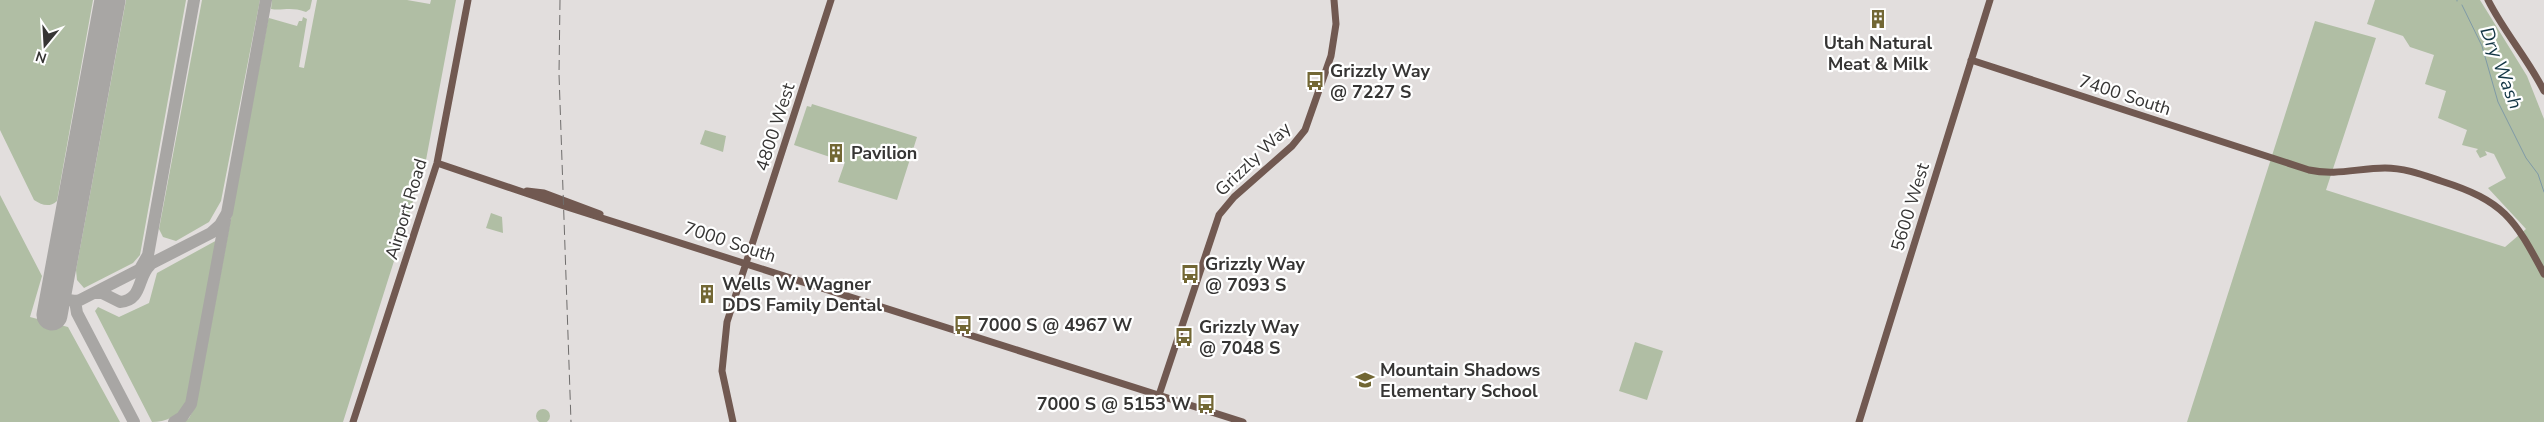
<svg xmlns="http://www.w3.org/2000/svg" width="2544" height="422" font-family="'Nunito Sans',sans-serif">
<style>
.green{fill:#b0bea4}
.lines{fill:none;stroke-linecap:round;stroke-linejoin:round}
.stream{stroke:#7f9aa7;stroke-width:1}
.taxiway{stroke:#a8a6a4;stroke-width:12}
.runway{stroke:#a8a6a4;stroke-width:31}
.secondary{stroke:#715951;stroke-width:7}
.rail{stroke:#6f6d6c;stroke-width:1;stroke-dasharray:10 5;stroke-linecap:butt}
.labels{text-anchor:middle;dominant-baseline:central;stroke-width:4.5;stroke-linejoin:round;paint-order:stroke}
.poi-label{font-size:18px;font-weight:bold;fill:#363534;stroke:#fff;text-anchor:start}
.street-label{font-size:18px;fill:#363534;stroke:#fff}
.water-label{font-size:19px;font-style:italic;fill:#123544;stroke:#fff}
</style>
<rect width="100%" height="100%" fill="#e2dedd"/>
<path class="green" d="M0,0H93L57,201C49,208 42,205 34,200L0,130Z
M126,0H186L140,255L133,263L84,288L77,280L76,270Z
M202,0H260L221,201L209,222L176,241L163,237L159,229Z
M272,0H312L310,9L306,12C290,6 283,11 271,9Z
M317,0H407L430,4L431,0H456L426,160L343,422H183L189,418L196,405L268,20L269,18L297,26L299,21H302L303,17L307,19L299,67L304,68Z
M2375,0H2480L2527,76L2544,119V422H2187L2315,21L2376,38L2326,190L2505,247L2526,229L2488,188L2506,178L2494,154L2485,151L2487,155L2480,158L2476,151L2478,149L2462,145L2467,130L2438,118L2446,91L2425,84L2434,55L2410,47L2403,36L2367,24Z
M812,104L917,137L897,200L838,182L845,162L794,145L807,106L811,107Z
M705,130L726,136L723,152L700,144Z
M0,195L42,276L30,317L68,327L120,422H0Z
M491,213L502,217L503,233L486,228Z
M219,239L186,404C180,416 165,422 152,422L95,311L98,307L119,317L149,303L157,273Z
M1635,342L1663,351L1647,400L1619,391Z
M536 416a7 7 0 1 1 14 0a7 7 0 1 1-14 0Z"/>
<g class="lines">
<path class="stream" d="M2457,0V1
M2462,5L2482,46L2498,102L2526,158L2538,174L2544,192"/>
<path class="taxiway" d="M140,269L148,255L194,0
M57,283C59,296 67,303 80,300L211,233L220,225L227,213L266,0
M94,293H102L120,302C143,300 137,277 150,265
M75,301L77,313L134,422
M174,422L182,417L191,404L225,220"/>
<path class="runway" d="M52,315L110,0"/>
<path class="secondary" d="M2488,0C2504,32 2528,59 2544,91
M1971,60L2309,170C2336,176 2359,168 2385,168C2405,168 2423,175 2441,181C2504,201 2514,218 2544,274
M437,163L564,206L1243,422
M527,191L544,193L600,214
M1159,395L1219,215L1234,197L1292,146L1305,130L1331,56L1336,24L1334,0
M353,422L437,163L468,0
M733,422L722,371L727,322L831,0
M1859,422L1990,0"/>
<path class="rail" d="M560,0L559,74L571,422"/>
</g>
<defs>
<g id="building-bare" transform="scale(1.5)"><path d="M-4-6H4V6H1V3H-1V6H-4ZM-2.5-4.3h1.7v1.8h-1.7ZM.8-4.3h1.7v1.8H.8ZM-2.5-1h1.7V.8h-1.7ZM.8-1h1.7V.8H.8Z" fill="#726734" stroke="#fff" stroke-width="2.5" paint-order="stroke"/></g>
<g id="bus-bare" transform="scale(1.5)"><path d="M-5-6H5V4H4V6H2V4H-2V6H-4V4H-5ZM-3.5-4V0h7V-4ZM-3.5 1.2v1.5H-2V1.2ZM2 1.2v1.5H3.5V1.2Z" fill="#726734" stroke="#fff" stroke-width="2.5" paint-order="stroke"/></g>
<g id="school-bare" transform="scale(1.5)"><path d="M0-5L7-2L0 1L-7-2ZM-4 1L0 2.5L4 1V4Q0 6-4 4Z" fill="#726734" stroke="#fff" stroke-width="2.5" paint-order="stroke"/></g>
</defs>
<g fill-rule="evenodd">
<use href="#building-bare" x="1878" y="19"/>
<use href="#bus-bare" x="1315" y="81"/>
<use href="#building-bare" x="836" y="153"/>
<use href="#bus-bare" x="1190" y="274"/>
<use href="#building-bare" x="707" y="294"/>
<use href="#bus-bare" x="963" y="325"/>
<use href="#bus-bare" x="1184" y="337"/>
<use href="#school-bare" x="1365" y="380"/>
<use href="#bus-bare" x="1206" y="404"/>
</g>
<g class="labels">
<g class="poi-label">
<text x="1878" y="43" text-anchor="middle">Utah Natural<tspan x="1878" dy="21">Meat &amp; Milk</tspan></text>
<text x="1330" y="71">Grizzly Way<tspan x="1330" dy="21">@ 7227 S</tspan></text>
<text x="851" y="153">Pavilion</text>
<text x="1205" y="264">Grizzly Way<tspan x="1205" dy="21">@ 7093 S</tspan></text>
<text x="722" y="284">Wells W. Wagner<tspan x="722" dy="21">DDS Family Dental</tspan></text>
<text x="978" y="325">7000 S @ 4967 W</text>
<text x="1199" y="327">Grizzly Way<tspan x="1199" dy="21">@ 7048 S</tspan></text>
<text x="1380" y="370">Mountain Shadows<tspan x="1380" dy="21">Elementary School</tspan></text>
<text x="1191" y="404" text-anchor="end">7000 S @ 5153 W</text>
</g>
<g class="street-label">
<text transform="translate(2125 95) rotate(18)">7400 South</text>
<text transform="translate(775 127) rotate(-72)">4800 West</text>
<text transform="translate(1253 159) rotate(-44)">Grizzly Way</text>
<text transform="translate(1910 207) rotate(-73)">5600 West</text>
<text transform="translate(406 209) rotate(-73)">Airport Road</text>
<text transform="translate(730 242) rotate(18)">7000 South</text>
</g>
<g class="water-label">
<text transform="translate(2501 68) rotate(69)">Dry Wash</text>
</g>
</g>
<g transform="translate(45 45) rotate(198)" stroke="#ffffff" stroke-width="4" paint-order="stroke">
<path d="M0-4L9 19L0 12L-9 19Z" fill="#363534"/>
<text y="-8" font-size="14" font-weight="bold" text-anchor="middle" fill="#363534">N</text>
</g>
</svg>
